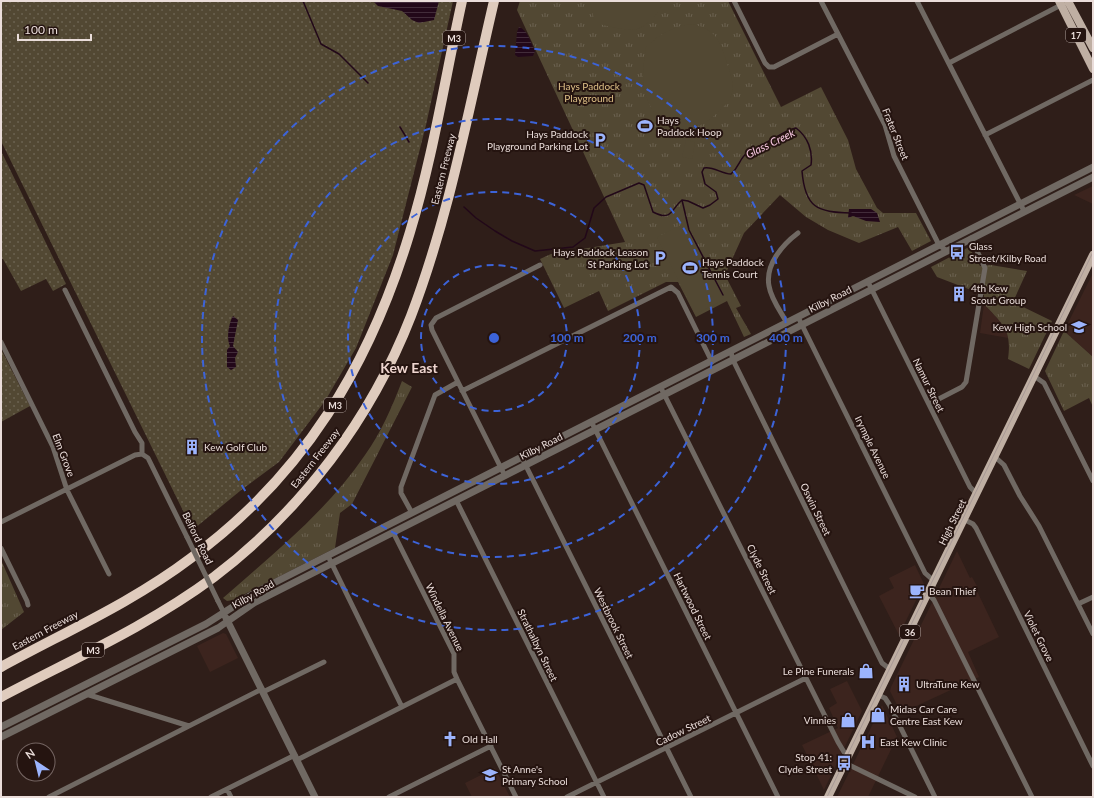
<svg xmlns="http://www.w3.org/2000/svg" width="1094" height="798" font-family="Lato,sans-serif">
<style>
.built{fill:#3c241e}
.grass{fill:url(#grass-dots)}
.park{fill:url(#park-tufts)}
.pitch{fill:#524833}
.water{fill:url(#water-rules)}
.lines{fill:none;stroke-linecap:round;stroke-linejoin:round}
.stream{stroke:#220819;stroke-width:1.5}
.minor{stroke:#706963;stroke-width:5}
.tertiary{stroke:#706963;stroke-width:7}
.primary{stroke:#bfafa3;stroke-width:8}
.motorway{stroke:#dfcbbd;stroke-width:10}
.tram{stroke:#a89996;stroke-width:1}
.minor-bridge{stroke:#706963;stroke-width:5}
.ring{fill:none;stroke:#3c63d8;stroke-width:2;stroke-dasharray:7 5}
.labels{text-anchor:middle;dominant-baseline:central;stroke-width:4;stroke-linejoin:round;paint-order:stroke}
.shield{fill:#251410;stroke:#afa19d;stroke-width:1}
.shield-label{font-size:9px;font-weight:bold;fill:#eaddda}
.park-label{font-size:10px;fill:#dfc188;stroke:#251410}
.poi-label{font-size:10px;fill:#eaddda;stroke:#251410;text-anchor:start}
.street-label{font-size:10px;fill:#eaddda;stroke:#251410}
.water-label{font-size:11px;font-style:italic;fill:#fecde8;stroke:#251410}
.district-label{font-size:14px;font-weight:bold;fill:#eed5cf;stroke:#251410}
.centre{fill:#3c63d8;stroke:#251410;stroke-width:2}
.ring-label{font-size:12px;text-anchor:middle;font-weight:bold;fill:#3c63d8;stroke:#251410;stroke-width:4;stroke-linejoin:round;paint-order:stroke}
</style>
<defs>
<pattern id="grass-dots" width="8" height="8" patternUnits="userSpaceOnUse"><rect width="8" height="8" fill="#524833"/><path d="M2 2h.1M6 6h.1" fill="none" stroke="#6b6250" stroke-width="1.8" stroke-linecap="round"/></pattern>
<pattern id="park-tufts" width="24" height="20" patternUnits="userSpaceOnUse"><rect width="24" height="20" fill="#524833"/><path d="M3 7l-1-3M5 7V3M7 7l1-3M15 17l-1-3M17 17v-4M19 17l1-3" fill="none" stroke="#6b6250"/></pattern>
<pattern id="water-rules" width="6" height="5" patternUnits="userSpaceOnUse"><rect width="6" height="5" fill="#220819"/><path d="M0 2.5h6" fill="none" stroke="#422c3a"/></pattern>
</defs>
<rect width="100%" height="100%" fill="#2f1e19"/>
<path class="built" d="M1093,186V204L1074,195Z
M1093,273V357L1064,331Z
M984,304L1006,328L1008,338L980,333Z
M957,551L970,578L972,577L978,588L976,589L999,637L968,652L979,677L901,713L890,691L891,687Z
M915,565L924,584L899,635L879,596L894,588L889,578Z
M223,633L226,634L238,658L210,672L197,646Z
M847,681L862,711L824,790L802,745L838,728L829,708L837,703L830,689Z
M882,705L897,737L868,797H837Z
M495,768L510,797H472L465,783Z"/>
<path class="grass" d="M1,1H453L426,125L393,255L356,348L325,401L279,462L240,491L195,528L192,529L1,141Z
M1,151L66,284L53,291L46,279L21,291L3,259H1Z
M1,349L30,406L1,422Z"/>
<path class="park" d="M520,1H728L781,107L821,87L848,140L856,169L877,208L883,213H916L931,241L912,251L898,227L859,243L828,230L806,217L780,195L744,233L725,275L741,306L736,308L751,334L744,337L727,301L696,317L678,282H666L608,311L599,291L564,308L540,259L551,254L625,242L517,10Z
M969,247L980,266L991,265L1027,271L1013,302L1052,321L1029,369L1008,359C1012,329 1003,325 984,304V295L937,277L931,267Z
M1064,331L1093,357V407L1089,398L1064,411L1045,371Z
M402,381L412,387L352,504L340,513L335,548L233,600L227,601L223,598C273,554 327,511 365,455C381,433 392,407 402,381Z
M1,560L24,612L1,630Z"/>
<path class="pitch" d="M590,1H665C659,12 647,28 633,30C626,30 606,26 599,24L594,19Z
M691,24C712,28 719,37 725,57C728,68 735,81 732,93C730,102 722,108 716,114C687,142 655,128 645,93C641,82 644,59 646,47C660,34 672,27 691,24Z
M686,140L695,142L692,159L682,157Z
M685,223L724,300L695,314L657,237Z"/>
<path class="water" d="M373,1H439L434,20L419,23L412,20L402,11L378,6Z
M519,27C528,30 531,44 535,51L533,56L518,57L515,55L517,32Z
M849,209H871L877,213L880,222L866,221L853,216L848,218Z
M233,316L238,320L233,346L238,352L235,358L236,367L231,370L227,367V350L230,346C226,339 229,322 233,316Z"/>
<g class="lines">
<path class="stream" d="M303,1L321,44L339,54L368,83
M400,127L409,142
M682,200L689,230L723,295
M464,207L476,218L495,231L512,241L535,251L573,247L585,238L594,208L606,197L639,183L644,185L653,212C672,222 671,209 682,200L688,201L703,208L710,205L718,199L716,192L705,184L702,172L704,168C713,166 722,174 731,174C740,166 739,159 747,153L789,130L796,128C808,137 813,151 811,165L802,171C805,208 817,212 851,213"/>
<path class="minor" d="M734,1L765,63L769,67H774L838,34
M821,1L885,125L894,156L939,245L947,251
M917,1L1024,211
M949,63L1061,5
M985,135L1093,80
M868,282L970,487L977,494
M65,290L135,432L142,443V454
M798,317L925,573L934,581
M787,323C781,312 771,299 769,286C765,265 782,245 798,233
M1,342L53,447L67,490L109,574
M731,352L733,360L882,663L891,670
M1034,376L1044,383L1093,481
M661,388L838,742L844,752L849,755
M462,391L671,287L678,293L712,362
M929,404L962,387L966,382L985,268L971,238
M592,423L778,797
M142,454L148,458L187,537
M995,457L1004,465L1020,496L1039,526L1093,634
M522,458L691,797
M505,476L432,330L431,325L436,318L540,265
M456,500L604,797
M412,513L401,493V487L435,395L458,382
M965,520L973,524L976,528L1093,766
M1,522L135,455L142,454
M393,532L454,654V672L457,679L516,797
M1,548L27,601L28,605
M328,556L402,707
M928,593L934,600L1032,797
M218,601L224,613
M1078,604L1093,597
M263,692L324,662
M86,694L189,726
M878,695L885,698L889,704L935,797
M297,760L457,679
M845,763L915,797
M227,789L231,797
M49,797L262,689
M211,797L295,755
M389,797L491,746
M567,797L806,678"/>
<path class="tertiary" d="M226,618L315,797
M1,727L206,624L256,592L1093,167
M1,737L218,628L254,603L1093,177"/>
<path class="primary" d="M1059,1L1093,69
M1068,1L1093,48
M828,797L1093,255"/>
<path class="motorway" d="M1,667C65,632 133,602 191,558C304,475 370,365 410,232C433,157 445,78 462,1
M1,697C73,659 148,626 214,577C302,510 371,419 411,316C450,214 469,107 494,1"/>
<path class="tram" d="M827,797L1093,252"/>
<path class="minor-bridge" d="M187,537L218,601"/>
</g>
<g class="ring">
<circle cx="494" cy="338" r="73"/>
<circle cx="494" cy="338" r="146"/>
<circle cx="494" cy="338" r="219"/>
<circle cx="494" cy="338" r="292"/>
</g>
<defs>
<g id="stadium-bare" transform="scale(1.2)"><path d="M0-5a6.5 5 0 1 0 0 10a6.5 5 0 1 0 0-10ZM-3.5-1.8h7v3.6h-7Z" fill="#9cb4fd" stroke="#251410" stroke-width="2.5" paint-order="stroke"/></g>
<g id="parking-bare" transform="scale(1.2)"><path d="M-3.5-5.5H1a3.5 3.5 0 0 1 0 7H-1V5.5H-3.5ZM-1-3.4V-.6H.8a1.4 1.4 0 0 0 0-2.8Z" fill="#9cb4fd" stroke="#251410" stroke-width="2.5" paint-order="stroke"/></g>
<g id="bus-bare" transform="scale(1.2)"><path d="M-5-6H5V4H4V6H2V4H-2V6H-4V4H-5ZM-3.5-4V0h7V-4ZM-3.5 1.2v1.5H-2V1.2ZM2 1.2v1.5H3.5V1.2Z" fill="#9cb4fd" stroke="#251410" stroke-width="2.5" paint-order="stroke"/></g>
<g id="building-bare" transform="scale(1.2)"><path d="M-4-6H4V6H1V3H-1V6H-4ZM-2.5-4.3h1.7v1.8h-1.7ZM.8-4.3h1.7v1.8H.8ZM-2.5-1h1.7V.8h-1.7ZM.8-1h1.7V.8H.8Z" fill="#9cb4fd" stroke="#251410" stroke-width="2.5" paint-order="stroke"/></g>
<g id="school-bare" transform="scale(1.2)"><path d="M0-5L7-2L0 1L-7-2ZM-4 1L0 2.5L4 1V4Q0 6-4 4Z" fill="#9cb4fd" stroke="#251410" stroke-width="2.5" paint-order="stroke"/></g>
<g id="cafe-bare" transform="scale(1.2)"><path d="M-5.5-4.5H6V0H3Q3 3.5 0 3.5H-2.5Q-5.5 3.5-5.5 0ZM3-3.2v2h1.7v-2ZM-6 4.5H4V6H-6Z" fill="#9cb4fd" stroke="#251410" stroke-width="2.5" paint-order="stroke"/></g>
<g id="shop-bare" transform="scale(1.2)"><path d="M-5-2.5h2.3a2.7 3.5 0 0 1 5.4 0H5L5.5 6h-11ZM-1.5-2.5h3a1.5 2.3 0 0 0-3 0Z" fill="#9cb4fd" stroke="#251410" stroke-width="2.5" paint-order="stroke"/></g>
<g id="church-bare" transform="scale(1.2)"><path d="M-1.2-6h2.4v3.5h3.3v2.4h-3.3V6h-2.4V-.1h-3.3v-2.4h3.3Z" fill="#9cb4fd" stroke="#251410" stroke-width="2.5" paint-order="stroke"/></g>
<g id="hospital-bare" transform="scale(1.2)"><path d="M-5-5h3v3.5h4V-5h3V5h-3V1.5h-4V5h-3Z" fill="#9cb4fd" stroke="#251410" stroke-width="2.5" paint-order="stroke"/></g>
</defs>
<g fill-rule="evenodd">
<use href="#stadium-bare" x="645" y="126"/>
<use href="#parking-bare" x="600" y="140"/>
<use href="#bus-bare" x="957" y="252"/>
<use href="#parking-bare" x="660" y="258"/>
<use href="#stadium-bare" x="690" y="268"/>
<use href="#building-bare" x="959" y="294"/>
<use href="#school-bare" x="1079" y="327"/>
<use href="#building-bare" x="192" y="447"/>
<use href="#cafe-bare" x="917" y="591"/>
<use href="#shop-bare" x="866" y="671"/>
<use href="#building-bare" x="904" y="684"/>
<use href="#shop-bare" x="878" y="715"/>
<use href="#shop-bare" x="848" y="720"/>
<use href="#church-bare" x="450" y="739"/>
<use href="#hospital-bare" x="868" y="742"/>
<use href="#bus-bare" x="844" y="763"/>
<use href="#school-bare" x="490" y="775"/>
</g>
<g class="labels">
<g class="shield">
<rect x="1066" y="28" width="20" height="14" rx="3"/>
<rect x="443" y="31" width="22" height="14" rx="3"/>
<rect x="324" y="398" width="22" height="14" rx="3"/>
<rect x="900" y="625" width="20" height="14" rx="3"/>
<rect x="82" y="643" width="22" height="14" rx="3"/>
</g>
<g class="shield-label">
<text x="1076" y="35">17</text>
<text x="454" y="38">M3</text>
<text x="335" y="405">M3</text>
<text x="910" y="632">36</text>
<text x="93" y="650">M3</text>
</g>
<g class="park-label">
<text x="589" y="86">Hays Paddock<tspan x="589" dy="12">Playground</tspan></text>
</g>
<g class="poi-label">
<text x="657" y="120">Hays<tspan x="657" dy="12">Paddock Hoop</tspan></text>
<text x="588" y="134" text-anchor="end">Hays Paddock<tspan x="588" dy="12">Playground Parking Lot</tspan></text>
<text x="969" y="246">Glass<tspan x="969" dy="12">Street/Kilby Road</tspan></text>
<text x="648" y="252" text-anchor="end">Hays Paddock Leason<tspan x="648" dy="12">St Parking Lot</tspan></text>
<text x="702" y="262">Hays Paddock<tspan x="702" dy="12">Tennis Court</tspan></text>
<text x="971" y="288">4th Kew<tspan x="971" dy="12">Scout Group</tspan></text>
<text x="1067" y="327" text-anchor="end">Kew High School</text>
<text x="204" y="447">Kew Golf Club</text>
<text x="929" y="591">Bean Thief</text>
<text x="854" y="671" text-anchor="end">Le Pine Funerals</text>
<text x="916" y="684">UltraTune Kew</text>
<text x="890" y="709">Midas Car Care<tspan x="890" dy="12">Centre East Kew</tspan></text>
<text x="836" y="720" text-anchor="end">Vinnies</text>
<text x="462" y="739">Old Hall</text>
<text x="880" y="742">East Kew Clinic</text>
<text x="832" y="757" text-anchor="end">Stop 41:<tspan x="832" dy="12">Clyde Street</tspan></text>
<text x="502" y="769">St Anne's<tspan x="502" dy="12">Primary School</tspan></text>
</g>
<g class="street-label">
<text transform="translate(896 134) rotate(68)">Frater Street</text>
<text transform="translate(443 169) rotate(-76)">Eastern Freeway</text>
<text transform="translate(830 299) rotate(-27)">Kilby Road</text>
<text transform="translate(929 385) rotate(64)">Namur Street</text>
<text transform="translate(541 446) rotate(-27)">Kilby Road</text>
<text transform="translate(873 447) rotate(64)">Irymple Avenue</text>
<text transform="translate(64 455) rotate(69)">Elm Grove</text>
<text transform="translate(315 458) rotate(-52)">Eastern Freeway</text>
<text transform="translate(816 509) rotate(64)">Oswin Street</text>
<text transform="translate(952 522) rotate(-64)">High Street</text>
<text transform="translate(198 538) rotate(64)">Belford Road</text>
<text transform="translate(762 569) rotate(64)">Clyde Street</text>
<text transform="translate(253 594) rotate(-30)">Kilby Road</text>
<text transform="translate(693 606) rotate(64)">Hartwood Street</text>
<text transform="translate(445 617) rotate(64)">Windella Avenue</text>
<text transform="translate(614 623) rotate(64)">Westbrook Street</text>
<text transform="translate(45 630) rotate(-28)">Eastern Freeway</text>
<text transform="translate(1039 636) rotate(64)">Violet Grove</text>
<text transform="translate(538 645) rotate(64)">Strathalbyn Street</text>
<text transform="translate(683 730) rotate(-26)">Cadow Street</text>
</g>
<g class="water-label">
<text transform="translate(770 143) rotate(-26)">Glass Creek</text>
</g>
<g class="district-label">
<text x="409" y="367">Kew East</text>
</g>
</g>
<circle cx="494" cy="338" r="6" class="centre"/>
<g class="ring-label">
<text x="567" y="342">100 m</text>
<text x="640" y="342">200 m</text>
<text x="713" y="342">300 m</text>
<text x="786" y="342">400 m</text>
</g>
<rect width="1094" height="798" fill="none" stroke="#eaddda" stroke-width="4"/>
<g transform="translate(36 762) rotate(325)"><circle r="19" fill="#251410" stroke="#746461"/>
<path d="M0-3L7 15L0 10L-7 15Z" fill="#9cb4fd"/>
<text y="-6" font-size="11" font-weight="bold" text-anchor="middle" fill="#eaddda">N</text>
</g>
<path d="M18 34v6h73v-6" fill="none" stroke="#eaddda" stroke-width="2"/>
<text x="24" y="34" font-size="12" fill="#eaddda" stroke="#251410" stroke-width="3" paint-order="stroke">100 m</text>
</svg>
